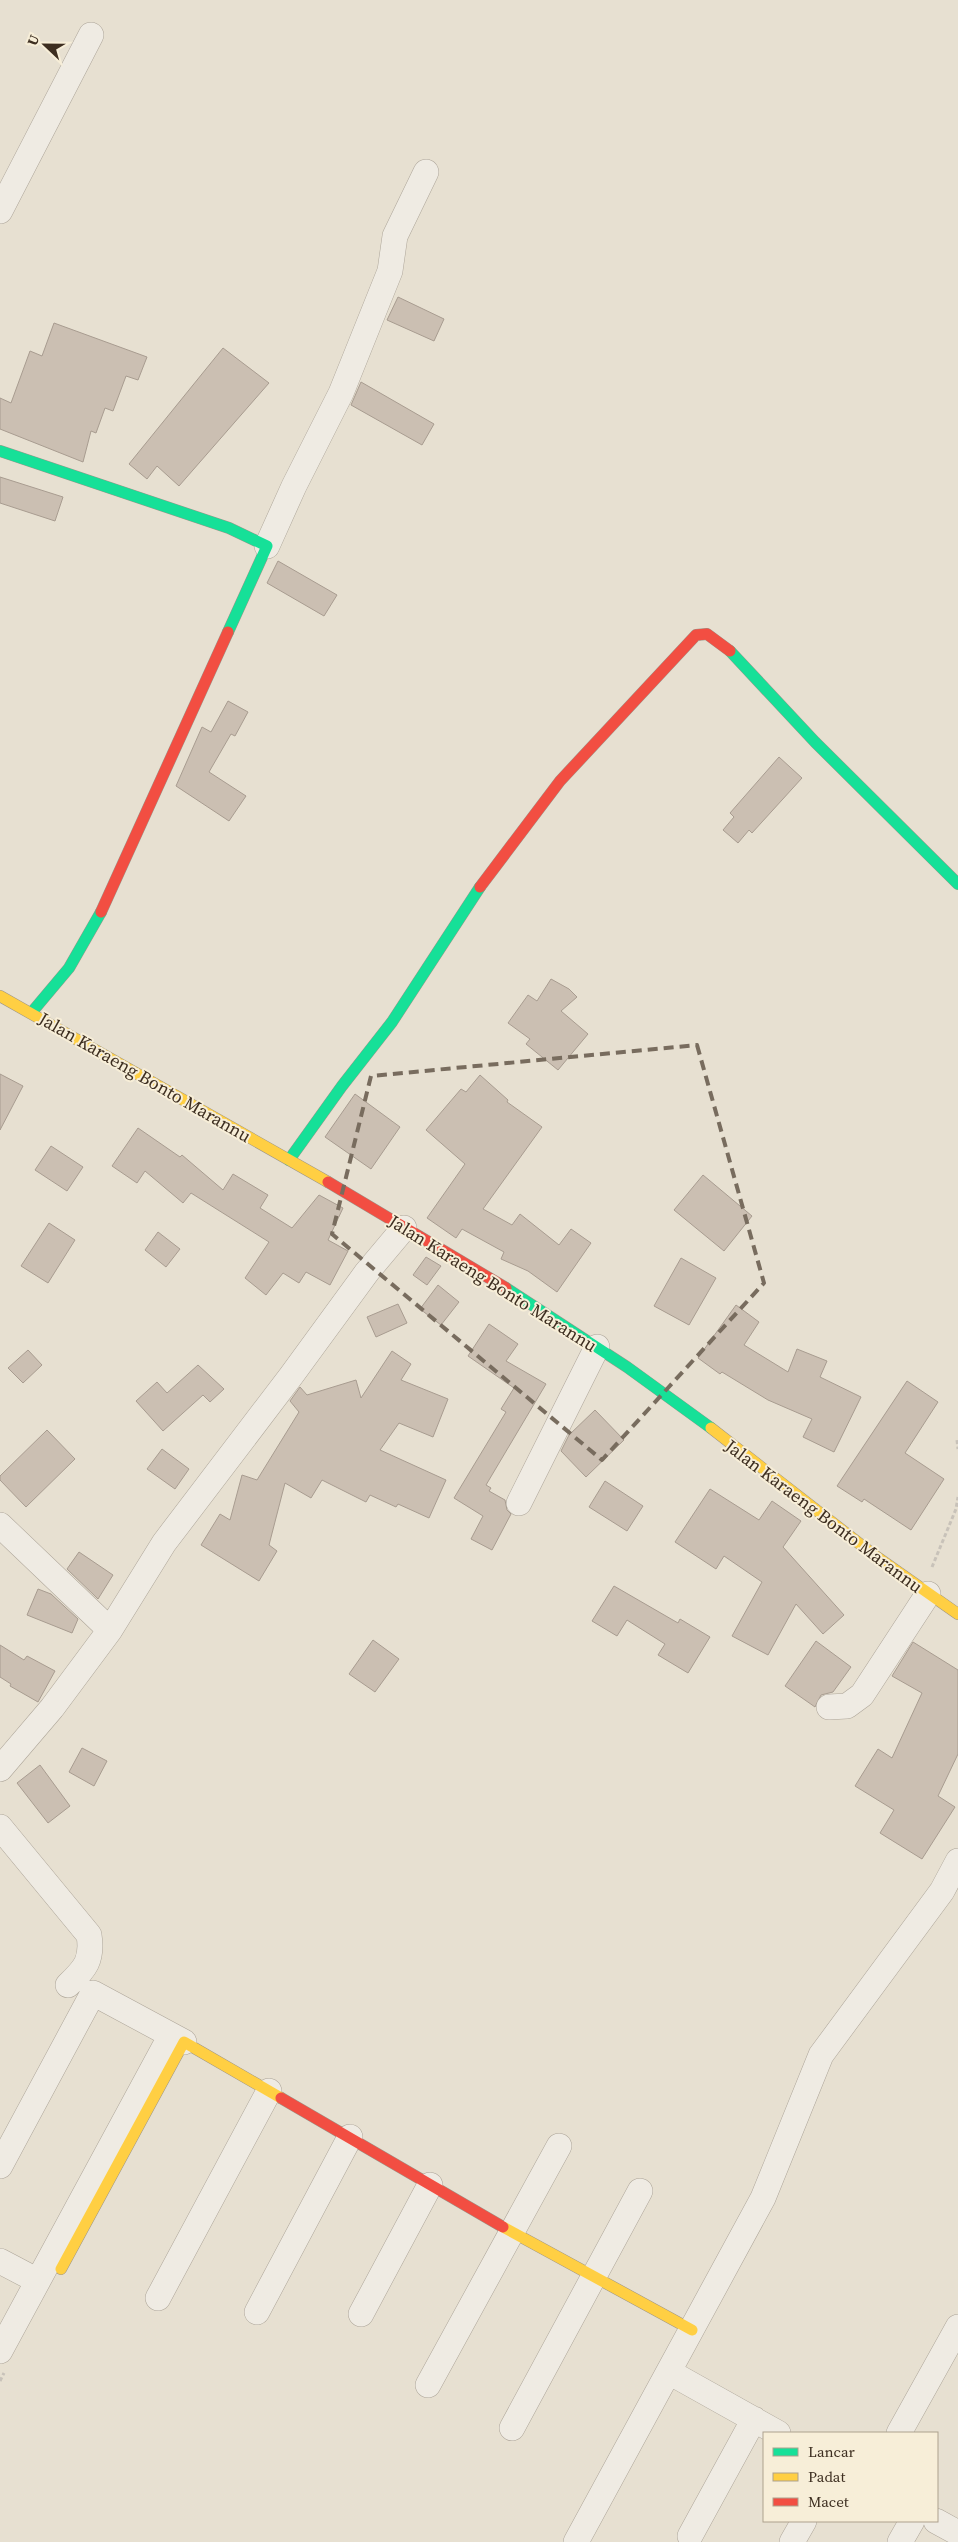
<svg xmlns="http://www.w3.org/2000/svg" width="958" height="2542" font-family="'Source Serif 4',serif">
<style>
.building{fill:#cbbfb2;stroke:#a89c90}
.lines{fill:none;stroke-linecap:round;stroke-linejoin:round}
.street-casing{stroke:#ada599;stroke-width:26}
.fast-casing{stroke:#9c958a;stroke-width:12}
.slow-casing{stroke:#9c958a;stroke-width:12}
.jam-casing{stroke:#9c958a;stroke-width:12}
.path{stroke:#c8c2b9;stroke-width:3;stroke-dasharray:4 2.5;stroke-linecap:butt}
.street{stroke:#efebe3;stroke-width:25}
.fast{stroke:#16e098;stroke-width:11}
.slow{stroke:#ffcf43;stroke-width:11}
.jam{stroke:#f24e42;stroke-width:11}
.marked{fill:none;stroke:#786c5e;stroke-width:4;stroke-dasharray:10 6;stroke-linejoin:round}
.labels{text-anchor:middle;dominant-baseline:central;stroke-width:4;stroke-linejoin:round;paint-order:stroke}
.street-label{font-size:18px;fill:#3d2e20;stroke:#f7eed8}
</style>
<rect width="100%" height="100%" fill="#e7e0d1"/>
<path class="building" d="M398,297L444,319L434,341L387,320Z
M54,323L147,357L138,380L126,376L113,411L105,408L96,433L91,431L83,462L0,429V398L11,403L30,351L42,356Z
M223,348L269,383L179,486L157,466L147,479L129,464Z
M361,382L434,424L422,445L351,405Z
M0,477L63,497L55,521L0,503Z
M278,561L337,595L324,616L267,583Z
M228,701L248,712L235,736L231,734L209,772L246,796L229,821L176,786L202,727L211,732Z
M779,757L802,778L752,833L749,830L738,843L723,830L734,817L730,813Z
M551,979L569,989L577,997L561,1011L588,1034L558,1070L526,1044L530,1039L508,1023L528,995L537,1001Z
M0,1074L23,1086L0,1130Z
M480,1075L508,1100L507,1102L542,1127L483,1209L512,1225L520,1214L559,1245L571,1229L591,1243L557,1292L528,1271L501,1259L504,1252L462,1229L456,1238L427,1218L465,1164L426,1130L461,1089L466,1092Z
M355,1094L400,1127L371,1169L325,1137Z
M138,1128L180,1157L182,1155L223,1190L233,1174L268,1195L260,1208L292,1228L319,1195L343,1208L328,1240L348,1251L330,1285L306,1272L299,1283L283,1273L266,1295L245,1278L269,1242L191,1193L183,1203L145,1171L137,1183L112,1166Z
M51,1146L83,1167L67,1191L35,1170Z
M703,1175L752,1216L724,1251L674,1210Z
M49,1223L75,1240L48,1283L21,1266Z
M158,1232L180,1249L166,1267L145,1250Z
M426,1257L441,1266L427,1285L413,1275Z
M681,1258L716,1278L689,1325L654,1306Z
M438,1285L459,1302L441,1325L420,1309Z
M398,1304L407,1323L376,1337L367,1317Z
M736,1305L759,1322L744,1345L788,1372L797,1349L827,1361L820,1377L861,1397L834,1452L803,1437L812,1419L768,1400L722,1372L720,1374L698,1358Z
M489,1324L518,1344L506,1361L546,1384L486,1485L491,1488L489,1491L505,1500L507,1510L511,1514L492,1550L471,1539L483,1516L454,1498L506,1412L501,1409L514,1388L468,1356Z
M28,1350L42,1365L23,1383L8,1368Z
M392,1351L411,1364L401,1380L448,1399L433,1437L399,1423L380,1450L446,1480L429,1518L398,1504L396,1507L370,1495L366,1502L322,1480L311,1498L285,1483L269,1545L277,1551L259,1581L201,1545L220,1514L230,1520L242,1475L257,1480L299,1412L290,1401L300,1387L307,1395L356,1380L361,1398Z
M198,1365L224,1389L210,1402L203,1395L163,1431L136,1401L157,1382L167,1393Z
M907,1381L938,1402L905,1453L944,1479L911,1530L864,1499L862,1502L837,1486Z
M595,1410L624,1440L586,1477L561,1451L569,1435Z
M47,1430L75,1459L26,1507L0,1480V1476Z
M162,1449L189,1469L175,1489L147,1469Z
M605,1481L643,1506L627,1531L589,1507Z
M710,1489L759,1520L772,1501L801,1521L783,1547L844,1615L823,1634L796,1604L768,1655L732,1636L762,1582L724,1556L716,1569L675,1542Z
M79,1552L113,1575L98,1599L67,1569Z
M614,1586L678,1623L680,1619L710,1637L688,1673L658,1655L665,1644L627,1620L617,1636L592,1621Z
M38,1589L51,1594L78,1619L72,1633L27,1615Z
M373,1640L399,1659L375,1692L349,1674Z
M816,1641L851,1667L833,1692L821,1695L815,1707L785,1686Z
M913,1642L958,1670V1754L938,1796L955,1807L922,1859L880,1833L894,1810L855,1786L878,1749L892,1758L922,1693L892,1676Z
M0,1645L24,1660L27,1656L55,1671L38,1702L10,1686L11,1684L0,1677Z
M82,1748L107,1761L94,1786L69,1772Z
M40,1765L70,1806L48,1823L17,1783Z"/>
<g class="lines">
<g class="street-casing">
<path id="street" d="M0,211L91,35
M267,546L294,486L341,393L390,271L395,236L426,172
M519,1503L597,1347
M0,1525L110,1630
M829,1707L847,1706L862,1695L928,1594
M0,1769L52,1708L110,1630L164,1543L291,1376L367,1272L404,1228
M0,1827L89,1935C93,1960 85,1969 68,1985
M0,2166L93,1993L184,2042
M0,2261L38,2281
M158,2298L269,2091
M257,2312L350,2137
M361,2314L430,2185
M0,2351L171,2035
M669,2372L778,2433
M428,2385L559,2146
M512,2428L640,2191
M899,2433L958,2327
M936,2521L958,2533
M690,2536L754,2419
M576,2542L763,2198L821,2055L942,1891L958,1861
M792,2542L804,2521
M900,2542L912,2521"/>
</g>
<g class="fast-casing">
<path id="fast" d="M0,451L229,528L267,546L228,632
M730,651L815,742L958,884
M32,1012L69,968L101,912
M289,1160L342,1086L392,1022L480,887
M506,1288L627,1367L711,1428"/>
</g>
<g class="slow-casing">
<path id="slow" d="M0,996L328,1182
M711,1428L874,1555L958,1614
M503,2227L692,2330
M61,2269L184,2042L281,2098"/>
</g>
<g class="jam-casing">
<path id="jam" d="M480,887L560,781L696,635L707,634L730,651
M101,912L228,632
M328,1182L506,1288
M281,2098L503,2227"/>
</g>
<path class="path" d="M957,1440L958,1449
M932,1567L956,1509L958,1497
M0,2381L4,2373"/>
<use href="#street" class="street"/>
<use href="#fast" class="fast"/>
<use href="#slow" class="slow"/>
<use href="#jam" class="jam"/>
</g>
<path class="marked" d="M697,1045L764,1283L602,1460L332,1234L371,1076Z"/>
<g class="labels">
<g class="street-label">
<text transform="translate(145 1077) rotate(30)">Jalan Karaeng Bonto Marannu</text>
<text transform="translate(493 1283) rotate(32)">Jalan Karaeng Bonto Marannu</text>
<text transform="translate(824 1516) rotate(37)">Jalan Karaeng Bonto Marannu</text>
</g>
</g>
<rect x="763" y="2432" width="175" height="90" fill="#f7eed8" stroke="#ada18e"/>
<rect x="773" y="2448" width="25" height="8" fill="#16e098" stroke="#ada18e"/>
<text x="808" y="2457" font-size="15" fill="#3d2e20">Lancar</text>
<rect x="773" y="2473" width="25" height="8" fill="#ffcf43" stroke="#ada18e"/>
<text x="808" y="2482" font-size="15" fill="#3d2e20">Padat</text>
<rect x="773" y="2498" width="25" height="8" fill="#f24e42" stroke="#ada18e"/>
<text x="808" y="2507" font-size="15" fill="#3d2e20">Macet</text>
<g transform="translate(45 45) rotate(292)" stroke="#f7eed8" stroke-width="4" paint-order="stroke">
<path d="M0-4L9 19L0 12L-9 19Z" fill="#3d2e20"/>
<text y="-8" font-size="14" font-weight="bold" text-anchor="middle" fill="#3d2e20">U</text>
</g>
</svg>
